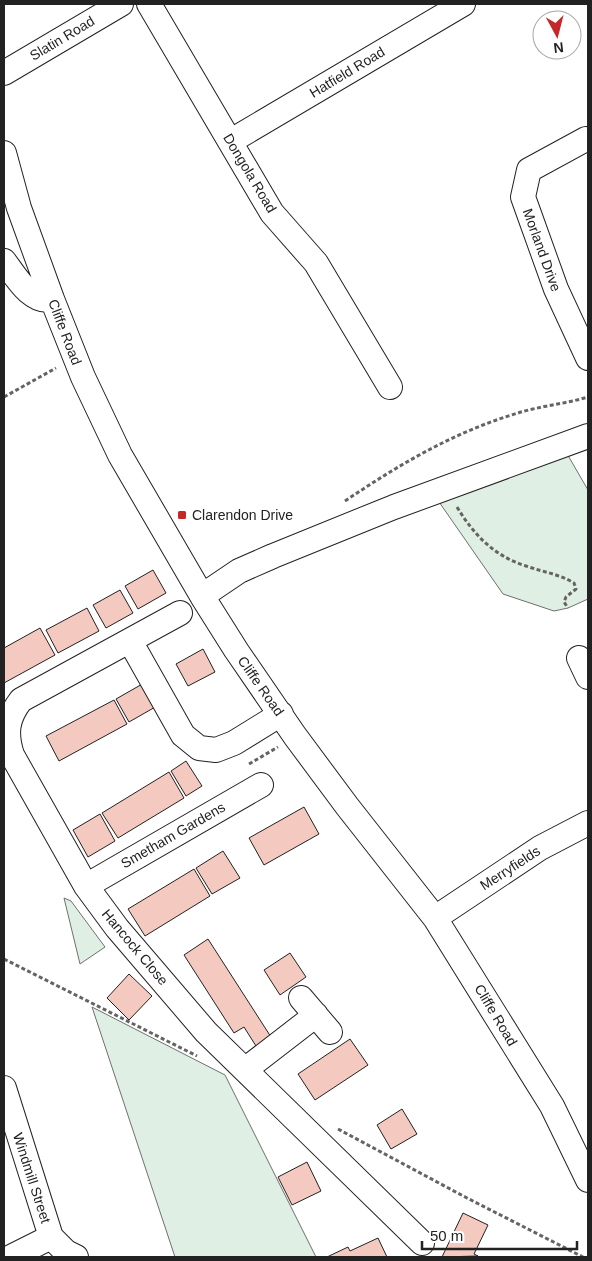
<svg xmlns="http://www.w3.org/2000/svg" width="592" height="1261" font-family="Helvetica,sans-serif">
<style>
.green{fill:#e0efe3;stroke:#6f6f6f}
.building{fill:#f3c9c0;stroke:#222}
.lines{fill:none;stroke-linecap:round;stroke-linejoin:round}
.minor-casing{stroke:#222;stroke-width:26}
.path{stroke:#646464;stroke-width:3;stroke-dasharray:4 2.5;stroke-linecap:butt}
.minor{stroke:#fff;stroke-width:24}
.poi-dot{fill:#c62828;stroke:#fff;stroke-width:2}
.labels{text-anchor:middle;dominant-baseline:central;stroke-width:4;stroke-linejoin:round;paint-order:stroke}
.street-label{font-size:14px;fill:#222;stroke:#fff}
.poi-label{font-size:14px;fill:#222;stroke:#fff;text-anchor:start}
</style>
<rect width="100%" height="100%" fill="#fff"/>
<path class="green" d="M566,452L588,490V599L568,608L554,611L503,594L437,499Z
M64,898L71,901L105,947L80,964Z
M92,1007L225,1075L316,1257H175Z"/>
<path class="building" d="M153,570L166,593L138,609L125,586Z
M120,590L133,613L106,628L93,605Z
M87,608L99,631L58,653L46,630Z
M40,628L55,655L4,683V648Z
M203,649L215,672L188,686L176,664Z
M144,683L157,706L129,722L116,699Z
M114,700L127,724L59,761L46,736Z
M186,761L202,786L186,796L171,771Z
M169,772L184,798L118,838L102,813Z
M304,807L319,834L264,865L249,838Z
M100,814L115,841L88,857L73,830Z
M223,851L240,878L212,894L196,868Z
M194,869L210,896L145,936L128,909Z
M208,939L271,1037L256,1046L244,1027L234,1033L184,955Z
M290,953L306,977L280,995L264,970Z
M129,974L152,996L129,1020L107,998Z
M350,1039L368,1065L315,1100L298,1074Z
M402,1109L417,1134L391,1149L377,1125Z
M307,1162L321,1191L292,1205L278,1177Z
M463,1213L488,1225L474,1254L478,1256L442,1257Z
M378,1238L387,1257H327L348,1247L350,1251Z"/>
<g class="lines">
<g class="minor-casing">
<path id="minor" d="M149,4L272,213L316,263L390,387
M4,73L121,4
M586,139L529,170L523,197L556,289L588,358
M231,141L463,4
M4,153L19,208L52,299L83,377L120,455L202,596L236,650L295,736L347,806L435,918L552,1106L588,1180
M4,261C15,275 31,305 52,299
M202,596L239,571L273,556L394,507L588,436
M180,613L21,700C7,718 5,733 12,755L86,886L117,928L206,1032L422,1243
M130,641L183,735L199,748L216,750L234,743L281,714
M579,658L588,677
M86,886L261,785
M435,918L540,848L588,823
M301,998L330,1032
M246,1069L316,1015
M4,1088L51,1237L66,1252L76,1257
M11,1257L51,1237"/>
</g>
<path class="path" d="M4,397L56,368
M345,501C400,464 454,432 518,413C540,406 565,404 588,397
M457,507C474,535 494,556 526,566C543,572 559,574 574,583L576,589L566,597L564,602L568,608
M249,764L278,747
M4,959L197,1056
M338,1129L467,1198L583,1257"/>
<use href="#minor" class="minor"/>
</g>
<rect class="poi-dot" x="177" y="510" width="10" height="10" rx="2.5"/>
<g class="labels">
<g class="street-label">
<text transform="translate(62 38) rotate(-31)">Slatin Road</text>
<text transform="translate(347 72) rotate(-31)">Hatfield Road</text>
<text transform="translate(250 173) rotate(59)">Dongola Road</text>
<text transform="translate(542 250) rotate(70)">Morland Drive</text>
<text transform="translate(65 332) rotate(69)">Cliffe Road</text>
<text transform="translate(261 686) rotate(55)">Cliffe Road</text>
<text transform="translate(173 835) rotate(-30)">Smetham Gardens</text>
<text transform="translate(510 868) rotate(-33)">Merryfields</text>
<text transform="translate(135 947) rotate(50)">Hancock Close</text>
<text transform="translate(496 1015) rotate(59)">Cliffe Road</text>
<text transform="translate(32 1178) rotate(72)">Windmill Street</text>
</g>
<g class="poi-label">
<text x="192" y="515">Clarendon Drive</text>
</g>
</g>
<rect width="592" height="1261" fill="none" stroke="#222222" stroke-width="10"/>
<g transform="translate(557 35) rotate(173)"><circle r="24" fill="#ffffff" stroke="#a7a7a7"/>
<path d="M0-4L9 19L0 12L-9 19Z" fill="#c62828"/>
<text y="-8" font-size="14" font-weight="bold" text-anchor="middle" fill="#222222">N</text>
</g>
<path d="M422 1241v8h155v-8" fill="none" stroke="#222222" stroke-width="2.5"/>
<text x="430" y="1241" font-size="15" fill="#222222" stroke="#ffffff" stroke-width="4" paint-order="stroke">50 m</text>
</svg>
